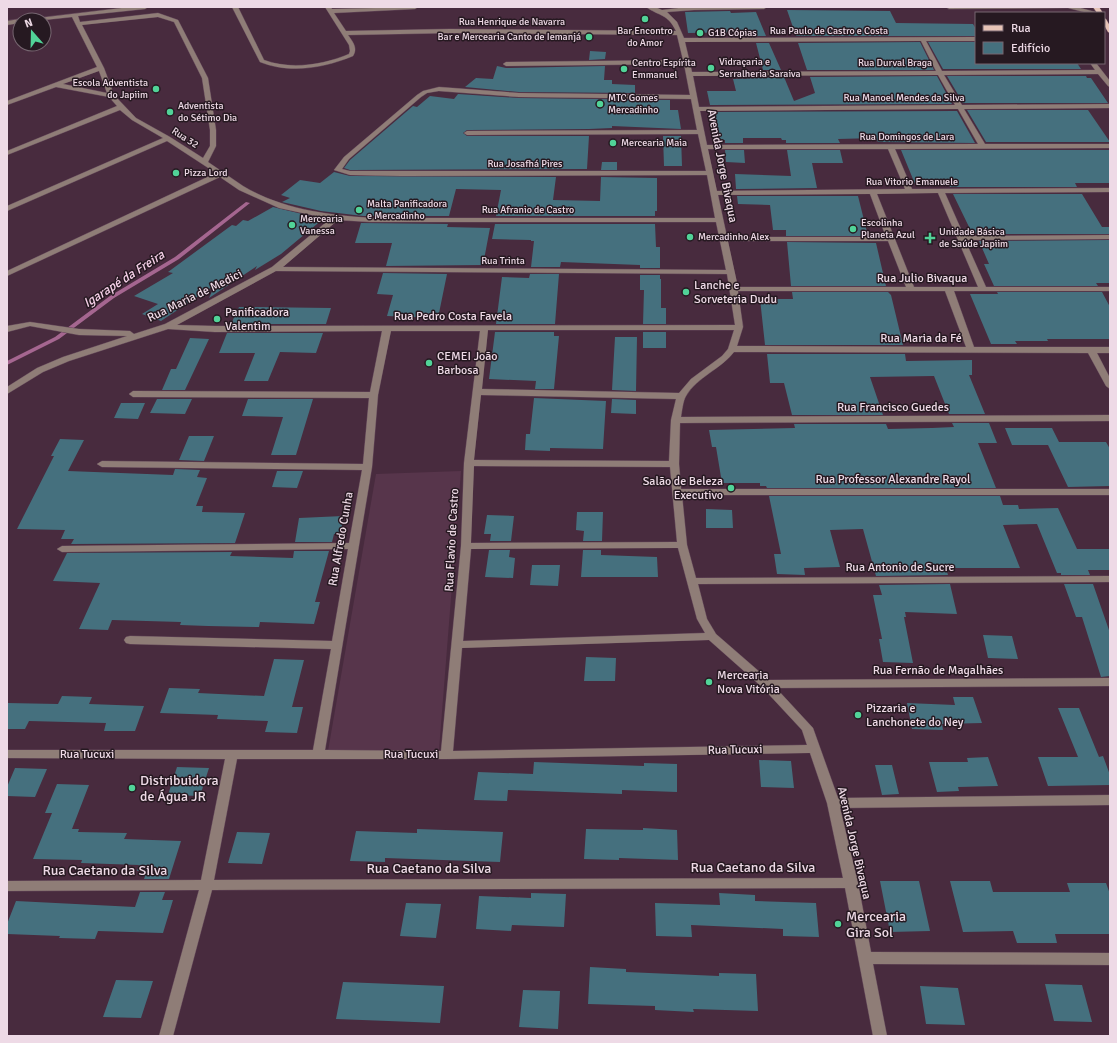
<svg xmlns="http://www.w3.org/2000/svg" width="1117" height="1043" font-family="Signika,sans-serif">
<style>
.built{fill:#57354b}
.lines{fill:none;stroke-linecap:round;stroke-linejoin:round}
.stream{fill:#a56690;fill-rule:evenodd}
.building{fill:#45707e}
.minor-casing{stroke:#634759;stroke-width:1}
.major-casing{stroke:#634759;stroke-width:1}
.minor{fill:#8f7d77;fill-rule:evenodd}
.major{fill:#e7c4b7;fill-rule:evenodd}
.poi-dot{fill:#51d398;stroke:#261921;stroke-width:1.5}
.labels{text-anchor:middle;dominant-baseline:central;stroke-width:3;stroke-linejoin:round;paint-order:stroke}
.far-street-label{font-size:10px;fill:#eedae6;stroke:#261921}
.far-poi-label{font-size:10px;fill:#eedae6;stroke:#261921;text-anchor:start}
.street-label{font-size:12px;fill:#eedae6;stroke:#261921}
.poi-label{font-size:12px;fill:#eedae6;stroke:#261921;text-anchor:start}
.water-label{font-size:13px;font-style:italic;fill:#f6d0e8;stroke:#261921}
.near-poi-label{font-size:14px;fill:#eedae6;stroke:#261921;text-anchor:start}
.near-street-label{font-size:14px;fill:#eedae6;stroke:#261921}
</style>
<rect width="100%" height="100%" fill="#482b3e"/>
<path class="built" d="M461,471L439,750L328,751L376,474Z"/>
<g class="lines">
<path class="stream" d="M246,202L250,203L179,259L114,298L59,339L7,365V361L55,337L110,296L175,257Z"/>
</g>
<path class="building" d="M787,10L890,11L896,23L973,24L976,29V36H796Z
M730,11L731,13L756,12L766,36H754L753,32L688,33L685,12Z
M920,42L934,70H807L798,43Z
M928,42H976V63H1077L1081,69H943Z
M756,43H769L781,70H763Z
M590,51L606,52L605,59L589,60Z
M497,66L506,68L605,66L604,80H612V84L635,85V93L519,92L465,87L476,78L493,79Z
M937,76L952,104L710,105L707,91H736L733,79L784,77L794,101L815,93L810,77Z
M947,76H1086L1087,78H1091L1108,103H963Z
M458,94L519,98L670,100V110H678L681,129L612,126V128L589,129L467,130L463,133L467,136H589L587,169L350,170L344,168L350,160L413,106L417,107L430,96L454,99Z
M967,110H1088L1110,142H986Z
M957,111L975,143L878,142L876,138L838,139L840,143H786V140H782L781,138H743V143H725V140H719L712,112Z
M663,136H681L682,166H664Z
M725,150H744L745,163L726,162Z
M787,150H840L843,163H812L817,188L736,189L735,174L791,176Z
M901,150H1110V183H1075L1077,187H950L949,184H915Z
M602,162H617V170H601Z
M334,172L350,176L556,177L553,200L600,201L601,177L657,178V211H655V216H496L501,190L456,189L449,216H363L321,211L282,202L290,198L281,195L300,180L320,183Z
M953,194H1082L1102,227H1110V234H976L973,229H970Z
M737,196H858L868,236H786V230H773L770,205L738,204Z
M273,207L323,219L281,254L255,270L257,266L209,298L215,285L161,321L142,314L158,304L134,296L173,273L168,272L232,225L236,226L243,220L248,221Z
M361,223L448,224L447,227L490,228L483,265L386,266L392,243H355Z
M495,224H655L656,247H660V268H640V265L561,262L560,267H531L534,241H531V240L492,239Z
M1110,240V283H1096L1098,286H994L984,264H989L979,241Z
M787,242L876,243L886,286H791Z
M383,273L447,274L438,318L387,316L393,295L377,294Z
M530,274H559L555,324H496L502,277L529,278Z
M640,275H660V279H661V308H666V324H643L644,290H640Z
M792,292H888L891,295L903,345H765L760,299H793Z
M997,292H1102L1110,307V339H1047L1048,341H1015L1017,344H991L970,294H998Z
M239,307H247L331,308L326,324H231Z
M495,332H554V336H559L554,389H535L536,381L489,379Z
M643,332H666V348H643Z
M227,333H323L316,353L280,352L268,381H244L255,353H219Z
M615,337H637L636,391L612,390Z
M190,338L209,339L185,390H162L171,369H176Z
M767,354H905L906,361L972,360V375H969L985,414H949L934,376L870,377L883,415H792L784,383H770Z
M534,398L606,401L603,449L550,448V451L525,450L526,434H530Z
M157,399H192L185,414L150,413Z
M248,399H313L296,455H271L283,417L242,416Z
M612,399L636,400V414L611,413Z
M121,403H145L138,419L114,418Z
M952,423H989L997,443H978L996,488H767L766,486H760V483H722L716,447H712L709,430L795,428L794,424H886L888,429L932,428L954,427Z
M1005,428H1052L1059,442H1106L1110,449V486L1068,487L1048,445H1012Z
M189,436H214L204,461L179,460Z
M60,439L84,440L68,471L173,475L175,469L200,470L197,477L207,478L196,506H203L202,512L245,513L235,543L71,544L74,539H61L65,530L17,529L54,456H51Z
M277,471H303L297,488L272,487Z
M769,496H1000L1003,505H1018L1019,509L1058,508L1077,549H1110V570H1088L1090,575H1061V573H1057L1037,524L1003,525L1020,568H946L948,575L876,576L863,529L830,530L840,567L804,568L805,575L777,574L774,554H781Z
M706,509L732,510L733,528H706Z
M577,512H603L602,541H583L584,531L576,530Z
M487,515L514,516L511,541H490L491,534H484Z
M343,516L341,534H334L332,542H295L299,518Z
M489,550H510L509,557L515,558L513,578L485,577Z
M583,550H601V555L657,557L658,577H581Z
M294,551H329L315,602H320L314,624L260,622L259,627L208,626L180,625L181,622L112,620L108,630L79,629L100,583L53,581L67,553L232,552L230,556L293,558Z
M532,565H560L558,586L530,585Z
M950,584L957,614L905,612L906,617H904L913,663L883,662L879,639H882L873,595H882L879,585Z
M1064,584H1093L1110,633V676L1101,677L1082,617H1076Z
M983,635L1012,636L1018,659L988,658Z
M586,657L616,658L615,681H584Z
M274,659L304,660L292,707H303L297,733L265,732L268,721L217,719L218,715L160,713L169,688L200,689L198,693L264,696Z
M62,696L92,697L89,704L144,706L135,731H104L106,723L29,721L25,729H7V703L58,704Z
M953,697H973L982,723L942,724L943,730L912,729L907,703L955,705Z
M1058,708H1079L1099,757L1103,756L1110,775V785L1048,786L1038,757H1078Z
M988,757L998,786L958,787L959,791L937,792L929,762H968L967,758Z
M759,760L791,761L794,788L761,787Z
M534,762L644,766V763L677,764V792L622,790V794L508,790L507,801L474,800L478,772L533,774Z
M875,765H892L899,794L882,795Z
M177,767L209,768L200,796L168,795Z
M15,768L47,769L35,797L7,796V787Z
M57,784L89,785L72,829H79L78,832L127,833L124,839L181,841L169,879H144L147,871H137L139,865L81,863L82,860L33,859L52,813H45Z
M643,828L677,830L678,860L619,858V860L584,859L586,829L643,830Z
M417,829L503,832L500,862L385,858V862L350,861L356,831L417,833Z
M237,832L270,833L262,864L228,863Z
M880,881H919L930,931L890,932Z
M950,881H990L993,892H1070L1067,883H1106L1110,894V934H1055L1057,943H1017L1013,931L963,932Z
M140,892H165L162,900H173L163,933L98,931L95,939L59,938L60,936L7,934V924L16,901L135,907Z
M531,893L566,894L564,927L512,925L511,931L476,929L479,896L531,898Z
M719,893L755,895V901L816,903L819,937L783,936V929L691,925L692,937L656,936L655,903L720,905Z
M406,903L441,904L436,938L400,936Z
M590,967L626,969V972L719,976V973L756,974L758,1011L693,1009L694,1012L655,1010V1006L588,1004Z
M116,980L153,981L141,1018L103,1017Z
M343,982L444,986L440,1023L336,1019Z
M1045,984L1082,985L1092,1022L1054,1021Z
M920,986L958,988L965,1025L926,1024Z
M523,990L560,991L558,1029L519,1027Z"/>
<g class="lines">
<g class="minor-casing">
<path id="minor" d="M130,7H148L145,9L78,16L80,22L158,13L178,20L208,78L216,130V146L208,162C220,170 231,178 243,186C281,209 327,215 370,218H715L707,175L401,176L350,175L334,170L344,157L417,95L423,91L439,87L519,93L690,95L684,64L506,66L503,64L506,62L683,60L677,35L450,33L348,35C353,42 358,48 353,56C324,68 290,74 260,62L232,7H238L264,60C291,70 323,65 349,54L350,51L349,45L325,7H331L332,9L418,7L415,9L334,13L346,31L450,29L676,31C668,14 659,16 646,7H655L662,10L687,7H767L764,9L694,10L667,12L677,22L684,38L976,37V41H926L942,71L1095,70L1090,63H1096L1110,81V87L1108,86L1098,74L944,75L962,105L1110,104V108L964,109L985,144H1110V148L895,149L912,189L1110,188V192L945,193L964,236L1110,235V239L965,240L986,287H1110V291H954L974,347H1110V353H1097L1110,378V389L1106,386L1088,353L734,352C721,369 697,377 686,396C683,401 682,411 681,417L1110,415V421L680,423L679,464L681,489H1110V495H682L687,545L696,578L1110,576V582L698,584L707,619L716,634L769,680L1110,678V686L776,688L813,728L838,798L1110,795V805L840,808L858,883L871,952L1110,953V965L873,964L887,1036H873L845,888L212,890L173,1036H159L199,890L7,891V881L201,880L225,759L7,758V750H313L331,649L130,644L126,643L124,640L126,637L130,636L332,641L348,549L62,552L57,549L62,546L349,543L362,470L102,467L97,464L102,461L363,464L369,398L133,397L129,394L133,391L370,392L382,331L215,332L168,329L69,361L43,372L7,394V387L37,368L63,357L127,336L79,335L30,326L7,332V326L30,322L79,329L130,331L134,334L165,324L272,267L330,219L279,208L239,190L220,177L7,276V271L216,173L167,141L7,211V206L163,138L132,120L120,110L7,155V151L117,106L109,97L56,87L7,105V101L97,67L72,17L44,20H29L30,19ZM158,17L174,22L202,78L210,130V146L203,158L170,137L136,118L114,95L104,68L82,25ZM921,41L936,71L692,72L685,42ZM99,71L107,93L63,84ZM938,75L955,105L699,107L693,76ZM439,91L519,97L691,99L697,130L467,131L464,133L467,135L698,134L706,171H350L342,169L349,159L421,97L427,93ZM958,109L978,144L707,145L700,111ZM708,149H888L905,189L717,191ZM938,193L978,287H914L877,194ZM870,194L886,237H727L718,195ZM338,220L370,222H716L726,270L283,267ZM728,241H888L906,287H738ZM276,271L727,274L735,325L215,326L177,325ZM738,291H945L966,347L737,346L743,327ZM488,330H734L728,349L722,356L691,379L679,393L482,389ZM391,331H480L464,463L461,546L441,751L325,750L372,467L378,395ZM481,395L676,399L671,420L669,461L474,460ZM474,466L670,467L677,542L471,543ZM678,548L697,619L705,633L463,641L471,549ZM709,640L762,687L802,730L807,745L453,751L462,648ZM810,753L827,803L843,878L214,880L237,759H447Z
M946,7H1077L1099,13H1088L1068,8L949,9Z
M20,19L22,20H20V23L7,25V21Z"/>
</g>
<g class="major-casing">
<path id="major" d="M1093,7H1099L1103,13H1097Z
M1104,18L1106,19L1110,26V33L1108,32L1104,25Z"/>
</g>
<use href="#minor" class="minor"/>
<use href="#major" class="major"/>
</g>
<g class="poi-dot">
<circle cx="645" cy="19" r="4"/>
<circle cx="700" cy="33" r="4"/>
<circle cx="589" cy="37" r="4"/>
<circle cx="711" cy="68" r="4"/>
<circle cx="624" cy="69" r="4"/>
<circle cx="156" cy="89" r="4"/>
<circle cx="600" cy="104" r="4"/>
<circle cx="170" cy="112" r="4"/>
<circle cx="613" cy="143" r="4"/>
<circle cx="176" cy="173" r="4"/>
<circle cx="359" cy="210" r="4"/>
<circle cx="292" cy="225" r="4"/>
<circle cx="853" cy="229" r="4"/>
<circle cx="690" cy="237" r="4"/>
<path d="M928 232h4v4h4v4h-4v4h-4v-4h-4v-4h4z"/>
<circle cx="686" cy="292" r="4"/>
<circle cx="217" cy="319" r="4"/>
<circle cx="429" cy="363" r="4"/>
<circle cx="731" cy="488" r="4"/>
<circle cx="709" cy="682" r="4"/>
<circle cx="858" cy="715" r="4"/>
<circle cx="132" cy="788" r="4"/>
<circle cx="838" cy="924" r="4"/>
</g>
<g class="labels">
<g class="far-street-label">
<text x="512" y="22">Rua Henrique de Navarra</text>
<text x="829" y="31">Rua Paulo de Castro e Costa</text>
<text x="895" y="63">Rua Durval Braga</text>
<text x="904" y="98">Rua Manoel Mendes da Silva</text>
<text x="907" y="137">Rua Domingos de Lara</text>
<text transform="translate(185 138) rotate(33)">Rua 32</text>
<text x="525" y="164">Rua Josafhá Pires</text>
<text x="912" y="182">Rua Vitorio Emanuele</text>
<text x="528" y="210">Rua Afranio de Castro</text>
<text x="503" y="261">Rua Trinta</text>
</g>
<g class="far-poi-label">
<text x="645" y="31" text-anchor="middle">Bar Encontro<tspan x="645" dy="12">do Amor</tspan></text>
<text x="708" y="33">G1B Cópias</text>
<text x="581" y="37" text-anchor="end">Bar e Mercearia Canto de Iemanjá</text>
<text x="719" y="62">Vidraçaria e<tspan x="719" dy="12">Serralheria Saraiva</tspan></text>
<text x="632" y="63">Centro Espírita<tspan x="632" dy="12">Emmanuel</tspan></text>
<text x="148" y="83" text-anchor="end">Escola Adventista<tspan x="148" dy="12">do Japiim</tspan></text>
<text x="608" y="98">MTC Gomes<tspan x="608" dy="12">Mercadinho</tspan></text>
<text x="178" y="106">Adventista<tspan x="178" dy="12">do Sétimo Dia</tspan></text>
<text x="621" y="143">Mercearia Maia</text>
<text x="184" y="173">Pizza Lord</text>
<text x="367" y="204">Malta Panificadora<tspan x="367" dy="12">e Mercadinho</tspan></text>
<text x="300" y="219">Mercearia<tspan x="300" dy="12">Vanessa</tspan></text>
<text x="861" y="223">Escolinha<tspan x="861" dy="12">Planeta Azul</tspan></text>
<text x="939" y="232">Unidade Básica<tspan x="939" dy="12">de Saúde Japiim</tspan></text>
<text x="698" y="237">Mercadinho Alex</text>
</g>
<g class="street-label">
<text transform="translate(722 166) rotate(79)">Avenida Jorge Bivaqua</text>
<text x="922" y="278">Rua Julio Bivaqua</text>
<text transform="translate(195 296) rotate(-26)">Rua Maria de Medici</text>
<text x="453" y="316">Rua Pedro Costa Favela</text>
<text x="921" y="338">Rua Maria da Fé</text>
<text x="893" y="407">Rua Francisco Guedes</text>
<text x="893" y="479">Rua Professor Alexandre Rayol</text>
<text transform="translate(341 539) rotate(-80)">Rua Alfredo Cunha</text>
<text transform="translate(452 540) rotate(-87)">Rua Flavio de Castro</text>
<text x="900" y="567">Rua Antonio de Sucre</text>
<text x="938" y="670">Rua Fernão de Magalhães</text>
<text transform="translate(735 750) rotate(-1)">Rua Tucuxi</text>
<text x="87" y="754">Rua Tucuxi</text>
<text x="411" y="754">Rua Tucuxi</text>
<text transform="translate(854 843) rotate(77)">Avenida Jorge Bivaqua</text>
</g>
<g class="poi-label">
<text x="694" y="285">Lanche e<tspan x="694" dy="14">Sorveteria Dudu</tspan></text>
<text x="225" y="312">Panificadora<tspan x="225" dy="14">Valentim</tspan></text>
<text x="437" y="356">CEMEI João<tspan x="437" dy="14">Barbosa</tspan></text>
<text x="723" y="481" text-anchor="end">Salão de Beleza<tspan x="723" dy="14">Executivo</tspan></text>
<text x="717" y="675">Mercearia<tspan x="717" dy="14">Nova Vitória</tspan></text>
<text x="866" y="708">Pizzaria e<tspan x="866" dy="14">Lanchonete do Ney</tspan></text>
</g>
<g class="water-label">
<text transform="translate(124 279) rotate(-33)">Igarapé da Freira</text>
</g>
<g class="near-poi-label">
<text x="140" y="780">Distribuidora<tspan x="140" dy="16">de Água JR</tspan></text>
<text x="846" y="916">Mercearia<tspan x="846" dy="16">Gira Sol</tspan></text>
</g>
<g class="near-street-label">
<text x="753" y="867">Rua Caetano da Silva</text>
<text x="429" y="868">Rua Caetano da Silva</text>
<text x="105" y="870">Rua Caetano da Silva</text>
</g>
</g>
<rect width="1117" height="1043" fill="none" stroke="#eedae6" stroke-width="16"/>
<rect x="975" y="12" width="130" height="52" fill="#261921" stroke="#766670"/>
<rect x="983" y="25" width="20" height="6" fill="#e7c4b7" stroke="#766670"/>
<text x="1011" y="32" font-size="12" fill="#eedae6">Rua</text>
<rect x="983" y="42" width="20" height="12" fill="#45707e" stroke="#766670"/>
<text x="1011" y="52" font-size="12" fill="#eedae6">Edifício</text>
<g transform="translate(32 32) rotate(340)"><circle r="19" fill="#261921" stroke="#766670"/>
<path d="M0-3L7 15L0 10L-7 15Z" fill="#51d398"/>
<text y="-6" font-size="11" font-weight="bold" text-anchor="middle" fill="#eedae6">N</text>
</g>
</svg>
